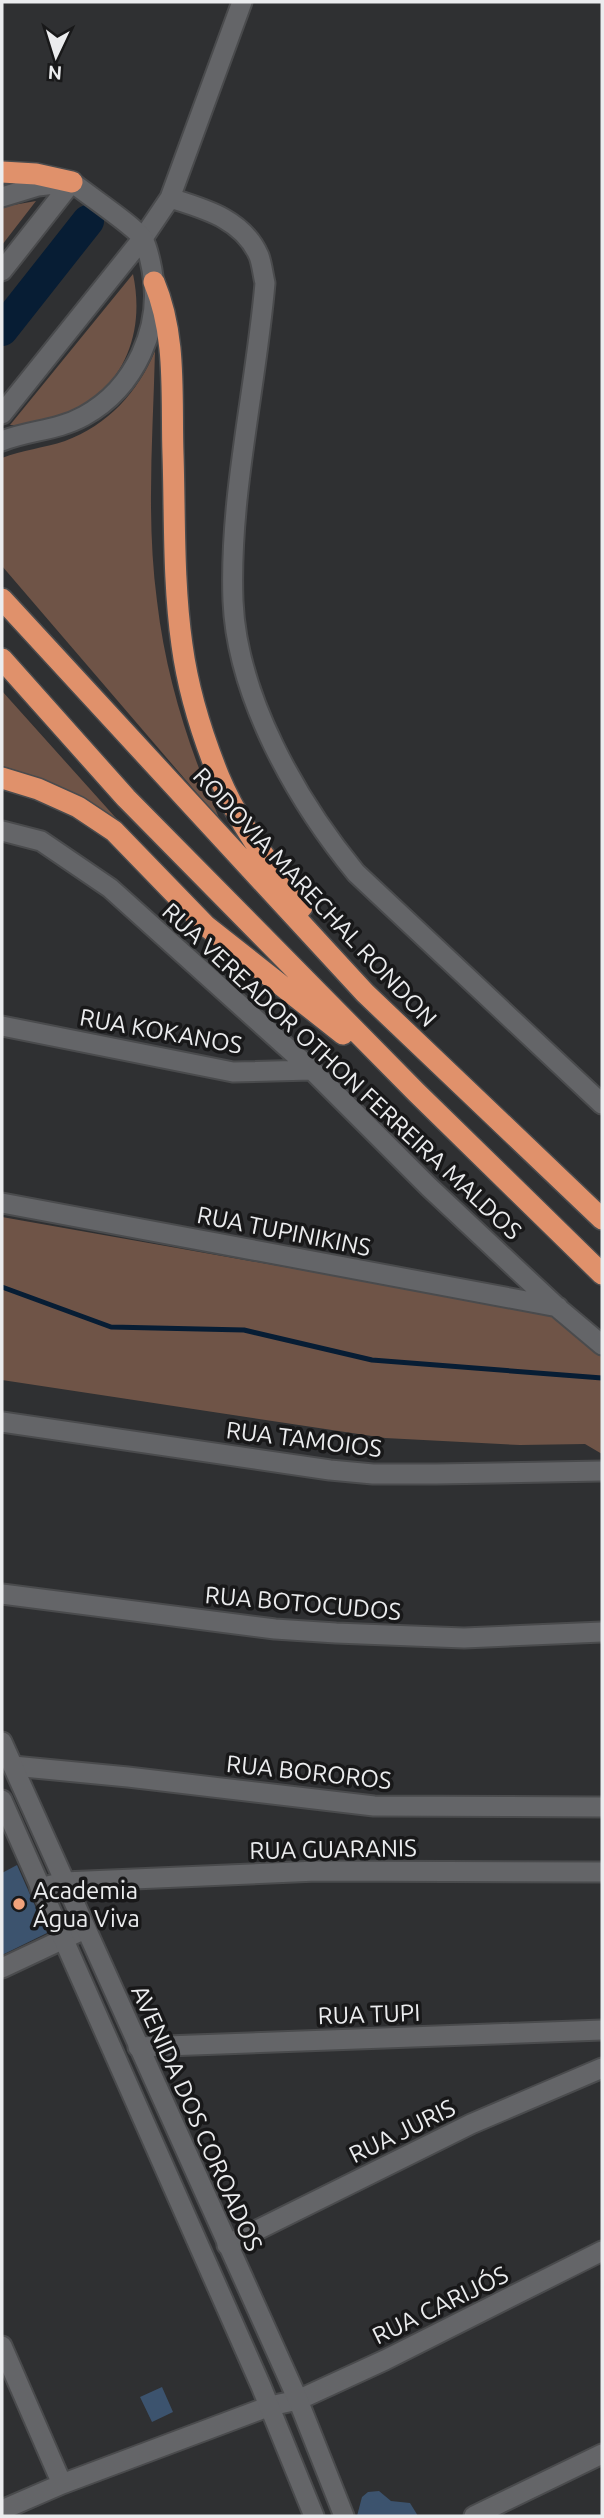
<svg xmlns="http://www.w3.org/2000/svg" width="604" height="2518" font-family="Ubuntu,sans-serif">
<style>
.green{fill:#6f5447}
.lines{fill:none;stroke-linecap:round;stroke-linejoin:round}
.stream{stroke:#071d34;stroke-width:5}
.river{stroke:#071d34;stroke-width:32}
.building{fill:#3c536e}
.minor-casing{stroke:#4a4b4d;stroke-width:23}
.tertiary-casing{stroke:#4a4b4d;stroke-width:23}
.secondary-casing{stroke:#4a4b4d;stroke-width:23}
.motorway-casing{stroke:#4a4b4d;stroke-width:24}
.minor{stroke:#646568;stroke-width:19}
.tertiary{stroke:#646568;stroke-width:19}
.secondary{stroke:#646568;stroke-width:19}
.motorway{stroke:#e0916b;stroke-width:21}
.poi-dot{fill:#f1a27b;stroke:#181819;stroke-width:2.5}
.labels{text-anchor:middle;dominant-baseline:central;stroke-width:7;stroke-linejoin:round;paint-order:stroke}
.street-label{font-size:24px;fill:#ebecee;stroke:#181819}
.poi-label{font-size:24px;fill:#ebecee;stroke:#181819;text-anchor:start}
</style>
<rect width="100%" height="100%" fill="#2f3032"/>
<path class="green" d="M36,201L2,245V207Z
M133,274C151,359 97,425 10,425Z
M155,351C153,434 146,519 157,601C166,678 189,749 220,820L2,566V458C22,450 44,448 65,441C108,425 138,392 155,351Z
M2,691L124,827C86,798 48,779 2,766Z
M2,1217L556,1315L602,1353V1454L585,1444L520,1445L385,1438L2,1380Z"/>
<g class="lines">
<path class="stream" d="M2,1287L111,1327L244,1330L372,1360L602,1378"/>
<path class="river" d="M2,330L88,221"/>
</g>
<path class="building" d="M17,1865L47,1933L2,1955V1873Z
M162,2387L173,2412L152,2422L140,2397Z
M379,2491L391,2501L410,2503L418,2516H357L362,2497L368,2492Z"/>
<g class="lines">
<g class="minor-casing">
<path id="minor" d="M170,198C205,209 243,219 259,256C262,264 263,275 265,283C256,389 229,495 233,601C237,697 297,801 356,873L602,1104
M143,238L170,198L242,2
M2,831L41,841L110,888L312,1070L429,1187L558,1308L602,1345
M2,1026L233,1072L312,1070
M2,1203L558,1307
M2,1422L330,1470L373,1474H436L602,1471
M2,1594L275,1629L336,1633L464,1638L602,1632
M13,1766L128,1777L374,1806L602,1807
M40,1888L64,1882L317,1871L602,1872
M2,1968L85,1929
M138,2047L602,2030
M227,2245L471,2124L602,2068
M2,2346L62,2484
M2,2510L62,2484L270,2406L298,2400L385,2360L602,2251
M474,2516L602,2454"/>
</g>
<g class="tertiary-casing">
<path id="tertiary" d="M2,1742L298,2400L344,2516
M2,1800L261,2386L314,2516"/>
</g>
<g class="secondary-casing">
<path id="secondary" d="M2,197L38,186L72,182C86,194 136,227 143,239C148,248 150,260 152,270C163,327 135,388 84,416C57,431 29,430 2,441
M2,271L72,182
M2,414L143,238"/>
</g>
<g class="motorway-casing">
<path id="motorway" d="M2,172L36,174L72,182
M154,282C177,336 171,397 173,454C175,517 173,582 182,645C188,690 202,735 219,777C239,825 271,866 302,907
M2,599L365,993L602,1219
M2,659L126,798L416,1092L602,1274
M2,778L38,789L78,807L114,831L206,926L343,1034"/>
</g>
<use href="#minor" class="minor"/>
<use href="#tertiary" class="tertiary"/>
<use href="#secondary" class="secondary"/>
<use href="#motorway" class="motorway"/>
</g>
<circle class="poi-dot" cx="19" cy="1904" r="7"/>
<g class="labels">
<g class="street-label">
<text transform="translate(315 897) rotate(47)">RODOVIA MARECHAL RONDON</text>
<text transform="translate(161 1031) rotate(10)">RUA KOKANOS</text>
<text transform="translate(342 1071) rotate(43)">RUA VEREADOR OTHON FERREIRA MALDOS</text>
<text transform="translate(284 1231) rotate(11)">RUA TUPINIKINS</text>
<text transform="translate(304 1439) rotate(7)">RUA TAMOIOS</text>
<text transform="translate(303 1603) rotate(5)">RUA BOTOCUDOS</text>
<text transform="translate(309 1772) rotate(6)">RUA BOROROS</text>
<text transform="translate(333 1849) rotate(-1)">RUA GUARANIS</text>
<text transform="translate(369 2014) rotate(-2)">RUA TUPI</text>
<text transform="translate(197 2118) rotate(66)">AVENIDA DOS COROADOS</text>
<text transform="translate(402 2131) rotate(-26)">RUA JURIS</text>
<text transform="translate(440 2305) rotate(-26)">RUA CARIJÓS</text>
</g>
<g class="poi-label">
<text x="33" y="1890">Academia<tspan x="33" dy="28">Água Viva</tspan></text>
</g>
</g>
<rect width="604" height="2518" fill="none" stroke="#ebecee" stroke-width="7"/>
<g transform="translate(56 56) rotate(184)" stroke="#181819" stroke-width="5" paint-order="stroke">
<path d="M0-5L12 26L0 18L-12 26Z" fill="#ebecee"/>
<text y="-10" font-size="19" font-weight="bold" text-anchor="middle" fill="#ebecee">N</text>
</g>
</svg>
